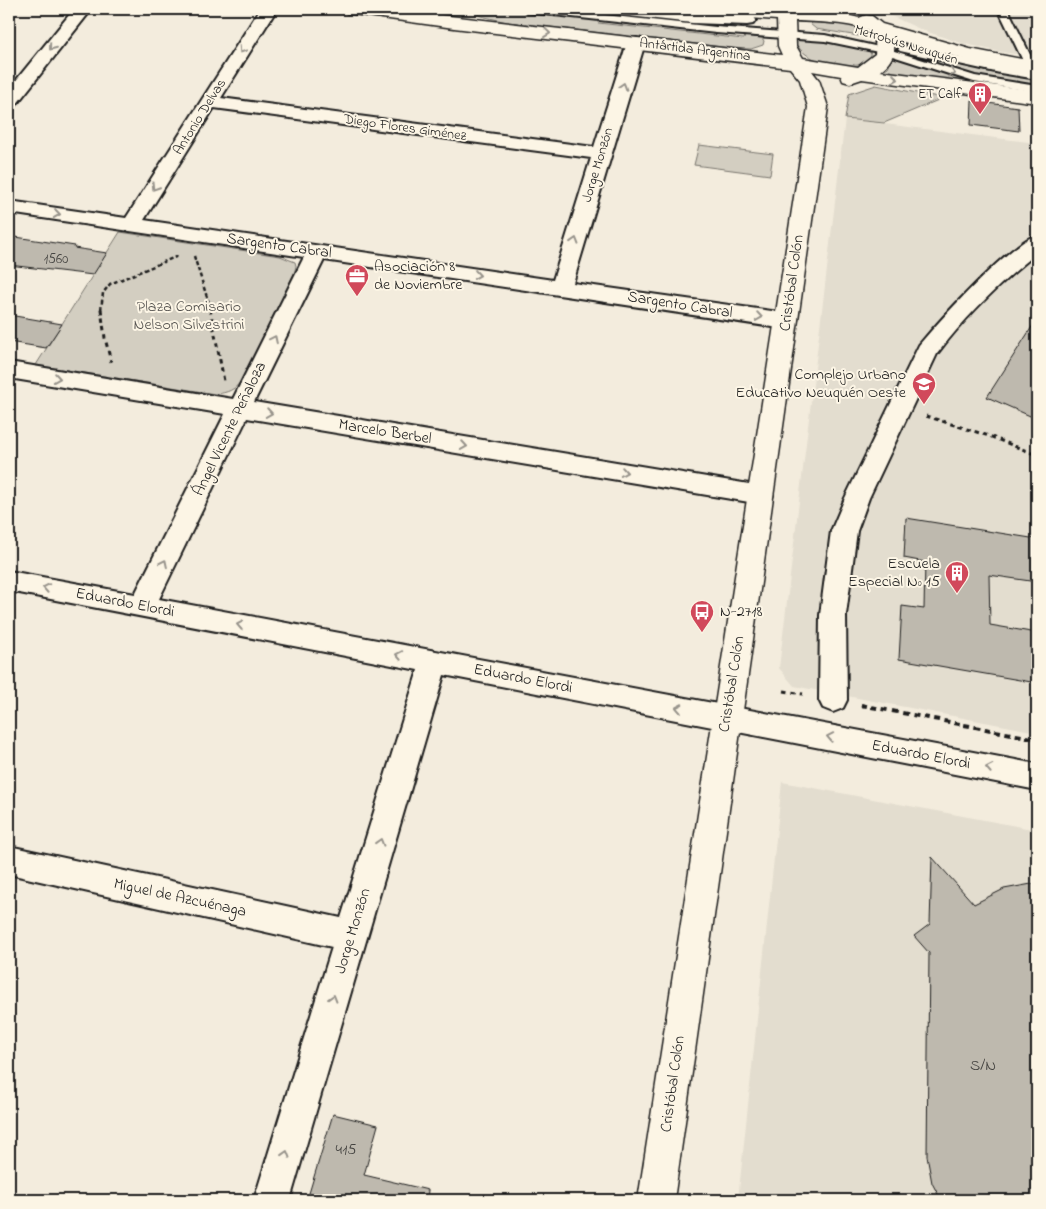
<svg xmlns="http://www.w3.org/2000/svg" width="1046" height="1209" font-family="'Indie Flower',sans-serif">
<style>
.built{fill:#e3ddcf}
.green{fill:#d3cec1;stroke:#78756e}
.building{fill:#beb9ae;stroke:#1c1c1c}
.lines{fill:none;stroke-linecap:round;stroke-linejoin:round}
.lane-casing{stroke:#1c1c1c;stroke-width:4}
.street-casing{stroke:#1c1c1c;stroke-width:4}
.primary-casing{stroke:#1c1c1c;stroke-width:3}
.path-far2{stroke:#1c1c1c;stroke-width:2.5;stroke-dasharray:4 2.5;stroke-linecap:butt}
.path-far1{stroke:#1c1c1c;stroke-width:3;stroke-dasharray:4.5 4;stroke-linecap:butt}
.path{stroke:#1c1c1c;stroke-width:4;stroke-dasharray:6 4.5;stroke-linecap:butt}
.lane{fill:#fcf5e5;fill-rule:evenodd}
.street{fill:#fcf5e5;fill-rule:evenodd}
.primary{fill:#fcf5e5;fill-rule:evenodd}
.oneway{stroke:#97938b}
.labels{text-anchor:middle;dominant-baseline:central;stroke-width:4;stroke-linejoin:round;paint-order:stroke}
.far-street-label{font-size:14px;fill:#1c1c1c;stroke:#fcf5e5}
.far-poi-label{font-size:14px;fill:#1c1c1c;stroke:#fcf5e5;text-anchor:end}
.number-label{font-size:14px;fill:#444340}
.street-label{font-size:16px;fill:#1c1c1c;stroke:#fcf5e5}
.poi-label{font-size:16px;fill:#1c1c1c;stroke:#fcf5e5;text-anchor:start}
.park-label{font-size:16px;fill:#53514e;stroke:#fcf5e5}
.near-number-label{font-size:16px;fill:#444340}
</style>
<rect width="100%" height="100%" fill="#f3ecdd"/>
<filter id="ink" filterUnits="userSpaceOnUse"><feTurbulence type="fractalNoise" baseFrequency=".02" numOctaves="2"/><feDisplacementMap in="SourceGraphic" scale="10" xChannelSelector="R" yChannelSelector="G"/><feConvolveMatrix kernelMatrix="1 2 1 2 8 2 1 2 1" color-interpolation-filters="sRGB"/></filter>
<g filter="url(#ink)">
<path class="built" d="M876,9H1031L1037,21V57L1000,52L961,43L922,30Z
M845,119L1037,143V732L794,686L779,668Z
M782,782L1037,830V1200H738Z"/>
<path class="green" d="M468,9H506L598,20V23L744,39L745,36L762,38L764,41L763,45L751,49L730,48L507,22L481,16Z
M815,20C832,23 858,21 870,35L865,37L816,29L810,24Z
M799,39C822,40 848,42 870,52L872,57L866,64L860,65C838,66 807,64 795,42Z
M908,53L1002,74L1037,79V86C994,80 947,74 908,53Z
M893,57L987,87L878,73L888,67Z
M876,85L943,98L884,123L845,119L849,94Z
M699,145L773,154L770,175L694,165Z
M120,232L280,256L295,262L296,266L294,274L242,379C236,390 227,393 215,394L36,365Z"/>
<path class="building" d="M972,101L1018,107L1019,131L971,125Z
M9,236L75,246L74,248L107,253L93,275L9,265Z
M9,315L62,324L46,348L9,342Z
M1037,319V419L987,397Z
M906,518L1037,539V582L989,575L990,625L1037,633V683L899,659L902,606L924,609L925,562L904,558Z
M932,857L974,904L1004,889L1037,883V1200H941L932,1183L927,1156L929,953L914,936L930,924Z
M333,1114L378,1125L364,1175L428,1190L427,1200H307Z"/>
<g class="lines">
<g class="lane-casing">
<path id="lane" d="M522,9H549L716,27L825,35L888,49L975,76L1037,86V92L974,82L883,53L825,41L716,33L527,12Z
M998,9H1008L1036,67L1034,69H1028L1026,67Z
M903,46L1037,73V79L1000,73L900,51L898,49Z"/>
</g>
<g class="street-casing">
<path id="street" d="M74,9H92L16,105L9,107V89Z
M260,9H277L221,98L594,147L627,43L630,39L636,38L642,39L645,43L573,283L786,313L794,316L797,321L794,326L786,329L324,260L254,402L761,486L770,488L773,495L770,502L761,504L247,418L159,599L1037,764V790L444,675L290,1200H254L332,947L9,874V846L341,918L418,670L9,591V571L135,594L225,414L9,378V362L233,399L304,257L9,213V201L126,218ZM214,108L591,158L553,280L144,220Z
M602,9H691L747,15L753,16L756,20L753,24L747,25L692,23L611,14L605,13Z
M1037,235V253C1001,282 965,317 937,354L869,498L857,531L846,615L847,700L843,708L833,712L823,708L819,700L820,615L831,531L845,498L919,345C938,322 1011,242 1037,235Z"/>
</g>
<g class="primary-casing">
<path id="primary" d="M344,9H390L782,55L778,46L777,20L693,14L687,13L684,9H795L836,12L859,18L866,15L872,16L882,24L970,49L1037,62V74L967,60L893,39C897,53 891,62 880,71L1037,91V103L862,79L850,83L843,81L841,76L812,71L819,80L828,107L674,1200H638L808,107L800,80L790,68L454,28L353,14L347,13ZM795,21C814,22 854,22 869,32C876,37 876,47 875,54L858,67L803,58L796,46Z"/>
</g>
<path class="path-far2" d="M194,256L211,310
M101,310L103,293L110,284L178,256"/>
<path class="path-far1" d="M101,309L105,338L111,362
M210,309L224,381
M926,416L989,436L1037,455
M784,691L803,694
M861,705L864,706"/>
<path class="path" d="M861,705L1037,739"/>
<use href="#lane" class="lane"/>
<use href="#street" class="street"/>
<use href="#primary" class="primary"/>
</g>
<defs><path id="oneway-chevron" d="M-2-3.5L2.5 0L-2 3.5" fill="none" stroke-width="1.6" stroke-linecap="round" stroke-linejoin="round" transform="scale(1.25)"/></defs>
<g class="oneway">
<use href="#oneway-chevron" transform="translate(547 33) rotate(6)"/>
<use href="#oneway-chevron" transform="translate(52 47) rotate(129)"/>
<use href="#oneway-chevron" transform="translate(242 50) rotate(123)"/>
<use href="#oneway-chevron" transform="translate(952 73) rotate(16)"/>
<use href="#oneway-chevron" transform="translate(895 79) rotate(8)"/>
<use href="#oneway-chevron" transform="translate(623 86) rotate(-73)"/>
<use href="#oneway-chevron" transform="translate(155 187) rotate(122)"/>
<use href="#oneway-chevron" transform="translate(57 214) rotate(8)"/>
<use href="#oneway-chevron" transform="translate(575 241) rotate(-73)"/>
<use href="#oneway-chevron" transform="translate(477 275) rotate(8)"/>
<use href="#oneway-chevron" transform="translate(759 317) rotate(9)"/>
<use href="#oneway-chevron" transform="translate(274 339) rotate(-64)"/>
<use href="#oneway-chevron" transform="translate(57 378) rotate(9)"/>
<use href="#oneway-chevron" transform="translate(269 413) rotate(9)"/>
<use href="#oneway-chevron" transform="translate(464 446) rotate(9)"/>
<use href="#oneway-chevron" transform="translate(624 472) rotate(9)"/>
<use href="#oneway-chevron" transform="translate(164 563) rotate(-64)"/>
<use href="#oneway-chevron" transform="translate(46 588) rotate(-169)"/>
<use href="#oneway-chevron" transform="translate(240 625) rotate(-169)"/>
<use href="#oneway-chevron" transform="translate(399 655) rotate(-169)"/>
<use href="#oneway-chevron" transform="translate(679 708) rotate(-169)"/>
<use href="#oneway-chevron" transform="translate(830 737) rotate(-169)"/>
<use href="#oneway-chevron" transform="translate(989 768) rotate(-169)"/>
<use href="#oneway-chevron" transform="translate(380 842) rotate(-73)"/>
<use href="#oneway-chevron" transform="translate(333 998) rotate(-73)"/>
<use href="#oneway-chevron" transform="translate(286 1154) rotate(-73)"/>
</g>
</g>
<defs>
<g id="building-pin" transform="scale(1.25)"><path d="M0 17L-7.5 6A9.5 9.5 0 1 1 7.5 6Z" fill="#d1495b" stroke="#fcf5e5"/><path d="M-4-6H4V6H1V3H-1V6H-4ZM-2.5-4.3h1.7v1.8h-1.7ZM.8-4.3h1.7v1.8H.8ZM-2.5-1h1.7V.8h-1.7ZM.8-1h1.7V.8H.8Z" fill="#fff"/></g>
<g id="office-pin" transform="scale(1.25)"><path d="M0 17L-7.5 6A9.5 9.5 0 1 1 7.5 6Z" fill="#d1495b" stroke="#fcf5e5"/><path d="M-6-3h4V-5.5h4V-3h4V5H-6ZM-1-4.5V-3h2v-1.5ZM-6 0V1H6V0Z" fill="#fff"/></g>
<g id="school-pin" transform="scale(1.25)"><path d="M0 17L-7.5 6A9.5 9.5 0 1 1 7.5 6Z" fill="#d1495b" stroke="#fcf5e5"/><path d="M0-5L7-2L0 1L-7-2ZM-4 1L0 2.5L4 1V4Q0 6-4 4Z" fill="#fff"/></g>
<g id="bus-pin" transform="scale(1.25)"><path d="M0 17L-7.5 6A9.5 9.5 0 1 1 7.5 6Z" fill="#d1495b" stroke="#fcf5e5"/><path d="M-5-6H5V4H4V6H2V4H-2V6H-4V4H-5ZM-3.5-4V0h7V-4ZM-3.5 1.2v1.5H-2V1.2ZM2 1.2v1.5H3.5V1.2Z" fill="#fff"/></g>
</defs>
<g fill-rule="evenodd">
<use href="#building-pin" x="980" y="94"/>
<use href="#office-pin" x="357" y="276"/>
<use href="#school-pin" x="924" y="384"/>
<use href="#building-pin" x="957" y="573"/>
<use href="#bus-pin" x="702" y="612"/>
</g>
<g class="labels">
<g class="far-street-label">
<text transform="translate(906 45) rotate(17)">Metrobús Neuquén</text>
<text transform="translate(695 50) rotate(7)">Antártida Argentina</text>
<text transform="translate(200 117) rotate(-58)">Antonio Delvas</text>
<text transform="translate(405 128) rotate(8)">Diego Flores Giménez</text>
<text transform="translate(598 165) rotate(-73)">Jorge Monzón</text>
</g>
<g class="far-poi-label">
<text x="962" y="94">ET Calf</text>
</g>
<g class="number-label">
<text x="56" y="259">1560</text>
</g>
<g class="street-label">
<text transform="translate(279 246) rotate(8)">Sargento Cabral</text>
<text transform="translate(792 283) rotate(-82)">Cristóbal Colón</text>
<text transform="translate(680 305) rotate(9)">Sargento Cabral</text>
<text transform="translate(230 429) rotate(-64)">Ángel Vicente Peñaloza</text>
<text transform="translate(385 432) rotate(9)">Marcelo Berbel</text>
<text transform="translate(125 603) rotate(11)">Eduardo Elordi</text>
<text transform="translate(523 679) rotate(11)">Eduardo Elordi</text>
<text transform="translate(732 684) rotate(-81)">Cristóbal Colón</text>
<text transform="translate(921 755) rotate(11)">Eduardo Elordi</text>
<text transform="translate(180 898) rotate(12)">Miguel de Azcuénaga</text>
<text transform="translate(353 931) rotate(-73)">Jorge Monzón</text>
<text transform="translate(673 1084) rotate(-82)">Cristóbal Colón</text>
</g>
<g class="poi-label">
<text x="374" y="267">Asociación 8<tspan x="374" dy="18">de Noviembre</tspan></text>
<text x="906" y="375" text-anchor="end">Complejo Urbano<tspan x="906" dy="18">Educativo Neuquén Oeste</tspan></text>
<text x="940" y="564" text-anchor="end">Escuela<tspan x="940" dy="18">Especial Nº 15</tspan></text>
<text x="720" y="612">N-2718</text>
</g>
<g class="park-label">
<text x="189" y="307">Plaza Comisario<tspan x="189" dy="18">Nelson Silvestrini</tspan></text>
</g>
<g class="near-number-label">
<text x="983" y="1066">S/N</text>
<text x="346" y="1150">415</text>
</g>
</g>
<rect width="1046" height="1209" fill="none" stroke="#fcf5e5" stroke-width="30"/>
<rect x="15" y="15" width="1016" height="1179" fill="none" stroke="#1c1c1c" stroke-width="2" filter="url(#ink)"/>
</svg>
